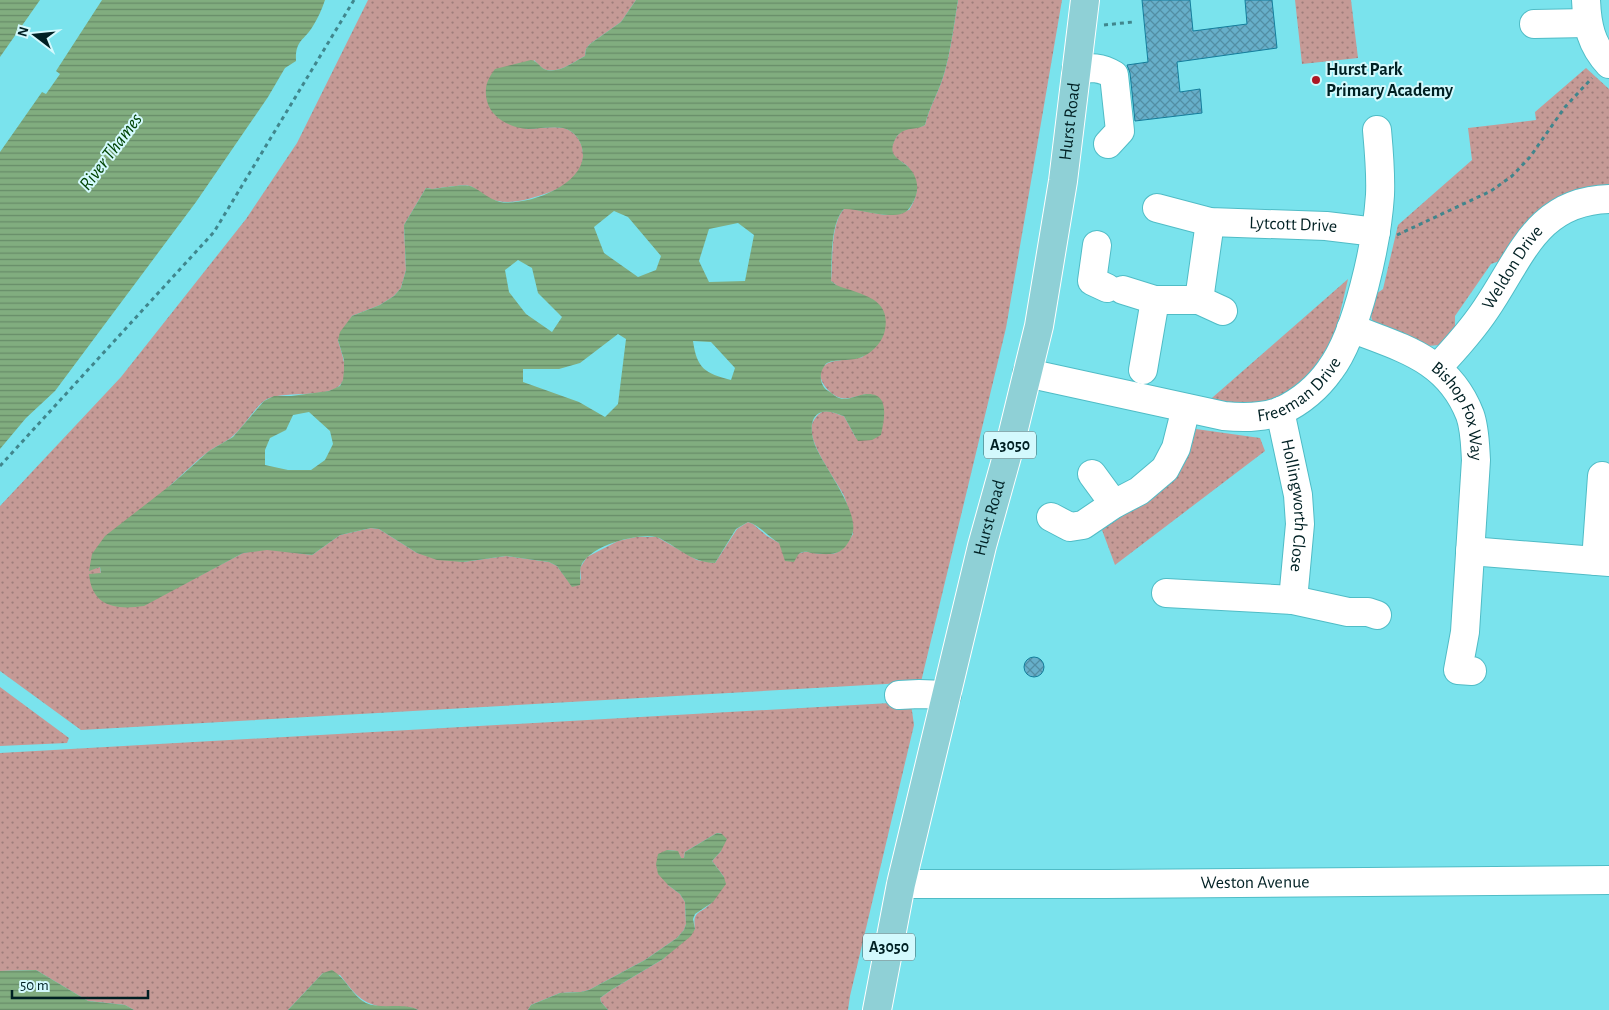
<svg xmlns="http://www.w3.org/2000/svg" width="1609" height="1010" font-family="'Alegreya Sans',sans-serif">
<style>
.green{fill:url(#green-dots)}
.water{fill:url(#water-rules);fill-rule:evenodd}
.building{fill:url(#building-cross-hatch);stroke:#147d9c}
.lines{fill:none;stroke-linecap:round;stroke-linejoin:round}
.minor-casing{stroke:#50bcc6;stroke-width:30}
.major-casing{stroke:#fff;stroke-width:30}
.path{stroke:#40868d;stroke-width:3;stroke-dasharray:4 4;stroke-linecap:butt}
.minor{stroke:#fff;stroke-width:28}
.major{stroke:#8fd0d6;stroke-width:28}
.poi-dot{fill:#ac1725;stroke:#d3f9fd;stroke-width:2}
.labels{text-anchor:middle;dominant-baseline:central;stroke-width:4;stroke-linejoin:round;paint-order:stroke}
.shield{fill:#d3f9fd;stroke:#3f6164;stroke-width:1}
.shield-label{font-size:16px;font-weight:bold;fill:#002023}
.poi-label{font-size:18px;font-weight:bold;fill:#002023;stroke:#d3f9fd;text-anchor:start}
.street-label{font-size:18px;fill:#002023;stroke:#d3f9fd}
.water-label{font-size:19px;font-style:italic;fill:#004404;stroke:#d3f9fd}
</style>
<defs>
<pattern id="green-dots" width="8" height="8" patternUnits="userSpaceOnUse" patternTransform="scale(1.25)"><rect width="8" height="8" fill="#c59a96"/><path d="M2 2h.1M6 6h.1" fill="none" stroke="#9e7d7a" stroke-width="1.8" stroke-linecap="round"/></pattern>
<pattern id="water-rules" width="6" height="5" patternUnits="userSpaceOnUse" patternTransform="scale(1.25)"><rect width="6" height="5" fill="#81ad7f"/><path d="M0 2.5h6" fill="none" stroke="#678c68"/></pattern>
<pattern id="building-cross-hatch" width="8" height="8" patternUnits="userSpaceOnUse" patternTransform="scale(1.25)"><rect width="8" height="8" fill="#67afca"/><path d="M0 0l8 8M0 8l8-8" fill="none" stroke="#528ea4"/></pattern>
</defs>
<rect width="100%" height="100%" fill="#7ae3ed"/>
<path class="green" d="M368,0H636L621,22L590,44L586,49L585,56C574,62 557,75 544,69C540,67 537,63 534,60L526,129C536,128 555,126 564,128C586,135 589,164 573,179C562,188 549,193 535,197C519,202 501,205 486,197C481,194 476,188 470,186C462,184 441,188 432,189L426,188L404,225L406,270L401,288L394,296L380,305L352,316L338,340C341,352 350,372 341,384C329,400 279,389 264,401C253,410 245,425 234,435C227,442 216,446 208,452C196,461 185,472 174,482C144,509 117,541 89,570L100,567L101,574H89L144,605L243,553L267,549L312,555L340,535L371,528L379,529L417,553L463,562L506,556L549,562L557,566L572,586L581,579L580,568L587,557L618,541L636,537H657L697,560L715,563L737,529L748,522L753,524L767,536L798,554C804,551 808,552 814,553C837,556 841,554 853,534C850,522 849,508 844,496C836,479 802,437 814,420C823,406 830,412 844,416L856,438L867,394C860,395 848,400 841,398C828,395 810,373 828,363C835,360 854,359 863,357L836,285L831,281C833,261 830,224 844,209H852L885,215L909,210C916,198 919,191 914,177C912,174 911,170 908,167C904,162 896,160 893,154C889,147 896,135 903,130C909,126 918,129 925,125C929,107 939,92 944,74C951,50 954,24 958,0H1062L1006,328L921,682L81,730L0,671V506L121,377L246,219L297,143Z
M1295,0H1351L1358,58L1302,64Z
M1586,68L1609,89V189L1508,258L1491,264L1455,316V327L1439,345L1428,346L1374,324C1369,316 1369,301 1376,294C1378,292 1381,291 1383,289L1398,225L1472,160L1468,128L1536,120L1535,112Z
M1348,279L1335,335L1306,380L1276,401L1233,410L1205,404Z
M1196,429L1260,438L1265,451L1115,565L1102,530L1177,477Z
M0,687L69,738L67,743L0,746Z
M890,703L911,704L914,725L850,996L848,1010H608L601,1002L600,998L611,990L663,959L695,929C692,909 701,915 712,902C717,896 721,885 724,877L712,861L721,851L722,834L717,833L685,852L684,858H681L677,851L667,850L668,885L680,894L685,902L686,924L684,930L677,938L645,960L589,990L581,992L560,993L531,1005L528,1010H418C411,1006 403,1007 395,1007C365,1008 357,997 340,975L323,973L288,1010H134L125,1005L88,1001L36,970L0,971V753Z"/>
<path class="water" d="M0,0H40L0,57Z
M102,0H325C322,9 318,18 313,26C304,41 295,40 296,61L285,68L268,97L196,202L55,391L26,418L0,449V152L42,92L46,94L60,74L56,71Z
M636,0H958C954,24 951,50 944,74C939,92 929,107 925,125C915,131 906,126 897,136C894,141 891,147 893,153C896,159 903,162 907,166C919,176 920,192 912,204C907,214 900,215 890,215C874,215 859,209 844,209C830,223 832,261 831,281L836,285C861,295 891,297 885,330C883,341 874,351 864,356C854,362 837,358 827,363C822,367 820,375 821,380C822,385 825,390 830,392C833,394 836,397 839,398C848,401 857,395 866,394C891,392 884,420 881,435L872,440L858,441L856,438L844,416C838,414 829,410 822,412C808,416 811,435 815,445C823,466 861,513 852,535C843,557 831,555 811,553C808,552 804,551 800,553C797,555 796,559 794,562L785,561L779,543C769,537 759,525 748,522L736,529L715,563C697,563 684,553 670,544C666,542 661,538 656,537C636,533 589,546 581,566C579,572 581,579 580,585L572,587L557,566L549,562L506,556L463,562L437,560L417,553L379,529L371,528L340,535L312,555L267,550L243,553L144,606C116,610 92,607 89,574L101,573L100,567L89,571L92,554L105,536L172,484L209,451L233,437L264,401L274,396H291L329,391L340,386L343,380L344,370V360L338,340L340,332L352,316L380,305L394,296L401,288L406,270L404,225L426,188L432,189C441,188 462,184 470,186C481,190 488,199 500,202C526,206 581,187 583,156C583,143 576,131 563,128C552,126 539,129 528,129C511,128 491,118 487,101C484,87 487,80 495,69L531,60C537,61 539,66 544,69C557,75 574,62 585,56L586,49L590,44L621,22ZM614,211L628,217L661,256L656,270L638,277L604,253L594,227ZM738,223L754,235L745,281L709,282L699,261L709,229ZM518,260L532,268L538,293L562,317L552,332L526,314L509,292L505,270ZM618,334L626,339L618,404L605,417L579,402L523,382V369H559L580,363ZM693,341L711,342L735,368L731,380C705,373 697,369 693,341ZM309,412L330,431L333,444L325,460L311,470H288L265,465V450L270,438L286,430L293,415Z
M717,833L722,834L727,839L721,851L712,861L724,877L726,884L713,902L695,914L693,919L695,929L691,936L663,959L611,990L600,998L601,1002L608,1010H528L531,1005L560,993L581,992L589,990L645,960L677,938L684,930L686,924L685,902L680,894L668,885L658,874L656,864L658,854L667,850L678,851L681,858H684L685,852Z
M36,970L88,1001L125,1005L134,1010H0V971Z
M332,970C346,978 352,996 366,1003C382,1010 403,1002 418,1010H288L323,973Z"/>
<path class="building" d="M1142,0H1190L1193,31L1247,24L1245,0H1272L1277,48L1177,62L1180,92L1200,89L1202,113L1135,121L1130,73L1127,65L1148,62Z
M1024 667a10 10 0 1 1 20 0a10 10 0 1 1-20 0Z"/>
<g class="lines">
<g class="minor-casing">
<g id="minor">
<path d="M1586,0C1587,25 1591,45 1609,64"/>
<path d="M1534,24L1587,23"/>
<path d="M1076,70C1091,67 1101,67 1114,75L1120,131L1108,144"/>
<path id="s1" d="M1157,208L1210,222L1326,226L1376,232"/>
<path d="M1097,245L1092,281L1107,288"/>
<path d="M1123,290L1155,300H1199L1223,311"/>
<path d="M1199,300L1210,222"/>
<path id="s2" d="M1351,328C1401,348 1448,358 1470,415C1475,429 1475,445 1476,460L1465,632L1458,670L1472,671"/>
<path id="s3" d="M1437,368C1455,349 1472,330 1486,309C1521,258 1536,201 1609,199"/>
<path d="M1143,370L1155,300"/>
<path id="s4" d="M1027,373L1224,416C1243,418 1263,418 1281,411C1300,402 1318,387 1330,370C1358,333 1377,241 1380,195C1381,173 1379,152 1377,130"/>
<path id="s5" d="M1280,411L1298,495L1300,524L1293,600"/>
<path d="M1092,474L1114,504"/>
<path d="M1051,517L1070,527L1083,525L1114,504L1139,491L1165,469L1176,448L1186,408"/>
<path d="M1470,551L1609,562"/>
<path d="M1596,561L1602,476"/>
<path d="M1166,593L1293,600L1348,612H1368L1377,615"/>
<path d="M899,695L919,694L947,695"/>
<path id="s6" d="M901,884H1106L1609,880"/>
</g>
</g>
<g class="major-casing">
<g id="major">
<path id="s7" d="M877,1010L901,884L982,546L1009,449L1039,326L1063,181L1085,0"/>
</g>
</g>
<path class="path" d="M1104,25L1133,22
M1397,235L1491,191L1512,176L1530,157L1565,107L1592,78
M0,466L214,232L354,0"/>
<use href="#minor" class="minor"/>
<use href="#major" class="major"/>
</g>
<circle class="poi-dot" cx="1316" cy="80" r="5"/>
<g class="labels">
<g class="shield">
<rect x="984" y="431.5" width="52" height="27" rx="4"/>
<rect x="863" y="933.5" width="52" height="27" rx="4"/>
</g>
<g class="shield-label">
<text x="1010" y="445">A3050</text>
<text x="889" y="947">A3050</text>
</g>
<g class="poi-label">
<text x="1326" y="70">Hurst Park<tspan x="1326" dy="21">Primary Academy</tspan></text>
</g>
<g class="street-label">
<text stroke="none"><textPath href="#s7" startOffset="910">Hurst Road</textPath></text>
<text stroke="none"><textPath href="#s1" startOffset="138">Lytcott Drive</textPath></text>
<text stroke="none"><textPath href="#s3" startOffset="126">Weldon Drive</textPath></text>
<text stroke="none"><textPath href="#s4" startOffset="286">Freeman Drive</textPath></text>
<text stroke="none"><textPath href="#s2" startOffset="145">Bishop Fox Way</textPath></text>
<text stroke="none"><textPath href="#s5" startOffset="96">Hollingworth Close</textPath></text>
<text stroke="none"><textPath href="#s7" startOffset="505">Hurst Road</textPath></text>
<text stroke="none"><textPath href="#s6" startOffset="354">Weston Avenue</textPath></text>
</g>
<g class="water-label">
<text transform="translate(111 152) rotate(-53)">River Thames</text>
</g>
</g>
<g transform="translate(35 35) rotate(286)" stroke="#d3f9fd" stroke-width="4" paint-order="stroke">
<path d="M0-4L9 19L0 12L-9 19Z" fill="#002023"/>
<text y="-8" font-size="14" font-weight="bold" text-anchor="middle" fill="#002023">N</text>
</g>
<path d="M12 990v8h136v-8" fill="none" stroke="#002023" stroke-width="2.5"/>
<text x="20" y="990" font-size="15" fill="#002023" stroke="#d3f9fd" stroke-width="4" paint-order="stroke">50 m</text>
</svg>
